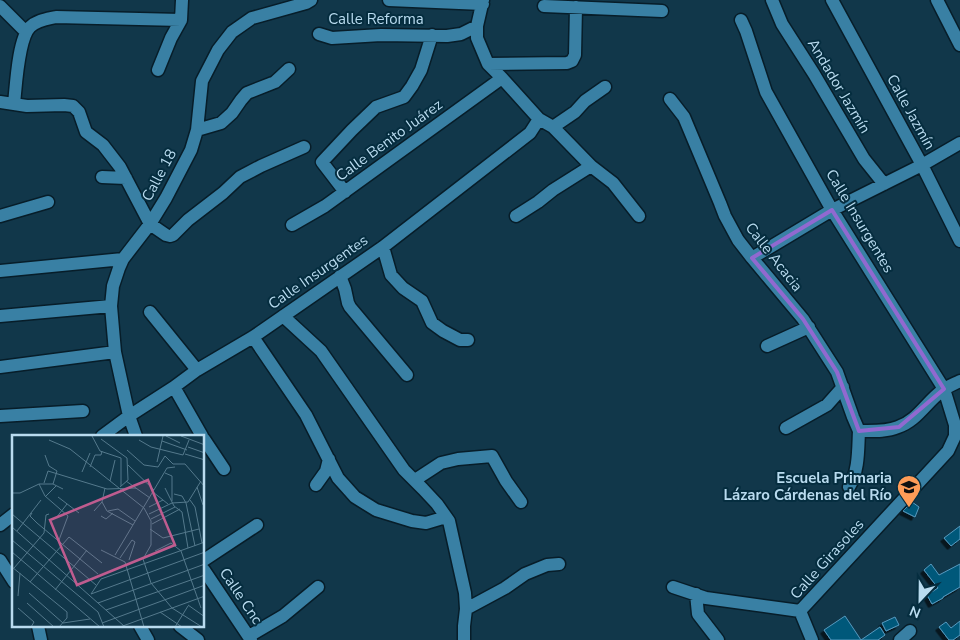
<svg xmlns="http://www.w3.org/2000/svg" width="960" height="640" font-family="'Nunito Sans',sans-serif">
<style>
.building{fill:#03587a;stroke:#559ac0;filter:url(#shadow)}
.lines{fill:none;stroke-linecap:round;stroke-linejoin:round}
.minor-casing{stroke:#071d29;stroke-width:15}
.minor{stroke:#3980a4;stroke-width:12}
.marked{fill:none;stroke:#9169d0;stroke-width:4;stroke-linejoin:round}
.labels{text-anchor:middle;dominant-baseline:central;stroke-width:4;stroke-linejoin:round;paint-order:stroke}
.street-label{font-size:15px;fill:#b9dbef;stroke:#052d3f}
.poi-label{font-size:15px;font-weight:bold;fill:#b9dbef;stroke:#052d3f;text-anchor:end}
.inset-road{fill:none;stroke:#54798c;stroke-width:1}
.view{fill:#bf5c8f;fill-opacity:0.15;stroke:#bf5c8f;stroke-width:2.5}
.inset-edge{fill:none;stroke:#b9dbef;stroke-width:2.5}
</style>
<defs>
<filter id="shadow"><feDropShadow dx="-3.5" dy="3.5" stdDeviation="0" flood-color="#0009"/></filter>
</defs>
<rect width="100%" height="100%" fill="#11374a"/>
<path class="building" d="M912,502L919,507L915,517L903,511Z
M960,526V539L951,546L944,538Z
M931,564L939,575L960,564V587L943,597V598L932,604L927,595L938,588L924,570Z
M845,616L861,640L880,627L885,635L878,640H831L824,630Z
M895,617L899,625L886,631L882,623Z
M960,621V635L953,640H949L939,627L946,622L951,628Z"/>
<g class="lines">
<g class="minor-casing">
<path id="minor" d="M389,0L483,4
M483,0L477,26V38L488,64L502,78L539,119L553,127L591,166L613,183L639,216
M772,0L782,24L814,74L864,159L884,184
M832,0L922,165L960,241
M937,0L960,45
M0,6L26,32
M544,6L662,11
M741,20L746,31L766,92L832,210L944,389L955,425V436L948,451L800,611
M319,34L332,38L381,35L447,36L461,34L477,26
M488,64L567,63L572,61L575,55L576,7
M158,70L171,38L181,20L182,0
M670,99L684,117L720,203L725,216L738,240L752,258L803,319L837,372L853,417L859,431
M0,102L27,106L64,105L73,106L79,112L86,132L103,145L120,167L150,224L166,235L170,236L173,235L188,220L223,193L240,177L261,166L304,147
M14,104C16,86 18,39 30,27C37,20 47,19 56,17L181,20
M553,127L575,112L585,101L605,87
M197,130L221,123L232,113L241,100L247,93L275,82L289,69
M102,177L126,178
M345,192L322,162L352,130L376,107L404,97L412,86L421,70L432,35
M0,216L48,202
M516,216L538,202L553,190L591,166
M292,225L325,206L502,78
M383,247L391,275L403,288L422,301L432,323L443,331L460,340H468
M752,258L832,210L922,165L960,143
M0,271L123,259
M340,276L345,289L348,303L350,307L407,375
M150,312L197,370
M0,316L111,306
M283,316L321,351L404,470L423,489L437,504L449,521L465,593L466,609
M253,337L306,415L338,478L355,497L376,510L412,521L426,523L446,517
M767,346L809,327
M0,367L115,352
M174,387L202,436
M0,416L83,411
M786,428L827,405L843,387
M859,431C872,431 886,432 898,427C917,421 927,401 943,390C948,386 954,384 960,381
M102,436L129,416L174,387L197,370L253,337L383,247L530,133L539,119
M136,436L129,416L115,352L111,306L113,286L119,268L123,259L150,224L166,198L191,150L197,130L202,81L218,50L232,32L252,18L306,3L311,0
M204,439L224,469
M415,480L441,463L458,459L492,456L506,481L521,502
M316,485L326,471L329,459
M849,487C859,471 858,450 859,431
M0,525L14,514
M0,560L14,582
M204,560L257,525
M204,570L251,640
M673,587L706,598L800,611
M696,594L698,614L718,640
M800,611L812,640
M38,626L41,640
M140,626L148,640
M180,626L198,640
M249,636L283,616L318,587
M464,640V626L466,609L505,588L525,574L547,565L559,564
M900,640L910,631"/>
</g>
<use href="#minor" class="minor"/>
</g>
<path class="marked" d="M832,210L944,389L899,427L859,431L837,372L803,319L752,258Z"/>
<defs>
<g id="school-pin" transform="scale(1.25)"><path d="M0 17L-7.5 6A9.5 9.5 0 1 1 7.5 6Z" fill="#fe9c57" stroke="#052d3f"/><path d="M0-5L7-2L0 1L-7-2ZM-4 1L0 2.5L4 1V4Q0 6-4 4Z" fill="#111"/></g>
</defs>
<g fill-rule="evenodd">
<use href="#school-pin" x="909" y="487"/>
</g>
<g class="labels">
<g class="street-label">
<text x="376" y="19">Calle Reforma</text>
<text transform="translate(839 86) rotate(59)">Andador Jazmín</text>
<text transform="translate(911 112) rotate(61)">Calle Jazmín</text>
<text transform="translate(389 140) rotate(-36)">Calle Benito Juárez</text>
<text transform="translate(159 175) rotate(-62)">Calle 18</text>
<text transform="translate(860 221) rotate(59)">Calle Insurgentes</text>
<text transform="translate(774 257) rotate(52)">Calle Acacia</text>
<text transform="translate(318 272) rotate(-35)">Calle Insurgentes</text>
<text transform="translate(827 559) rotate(-48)">Calle Girasoles</text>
<text transform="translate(241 596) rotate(56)">Calle Cnc</text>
</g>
<g class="poi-label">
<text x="892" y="478">Escuela Primaria<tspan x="892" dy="17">Lázaro Cárdenas del Río</tspan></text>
</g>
</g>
<g transform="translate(12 435)">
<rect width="192" height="192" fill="#11374a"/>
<path class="inset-road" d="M80,1L88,16L109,23V51M154,1L168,8M169,1L193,10M89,4L115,23M37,5L58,14L132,73L139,86V110L131,124L139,148L160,173L190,192M127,5L139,12L171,20L177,5M150,6L175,15M176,12L193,18M115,15L132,30L146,32L153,21L161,29H173L193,52M173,19L193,25M33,20L37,31L45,36L41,49L51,54M145,27L151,1M116,30L142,55M78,32L83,20H89L90,16M70,37L78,18M153,38L160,41V66M98,46L103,25M114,46L138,63M32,48L36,36L95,54L124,53M27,49L33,61L56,81M108,52L116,45L115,23M185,52L191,70M153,53L162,71L170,77L176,113M141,57L156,69M0,58H8L27,49H41M162,59L170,61L174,68L183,111M33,62L44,51M46,62L67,78M178,65L183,72L190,108M90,67L95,76L121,90M137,72L151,65M82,76L90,67L93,53M96,76L106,74L123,86M20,78L18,81L25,88L86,139M0,79L84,150M137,79L160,68L176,67L189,46M89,81L94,84L101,78M44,83L55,69M139,84L163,72M140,89L168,74M0,92L112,191M138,94L151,103L187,94M5,96L29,65M57,102L90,128M0,105L86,177L92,192M47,105L56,81M159,108L169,116L189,173M89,115L113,127M143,116L159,108M0,117L88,192M103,120L155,33L163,32M108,123L120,105L123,107L117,125M113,127L132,192M0,132L55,177V183L47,192M2,133L32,98L34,80L37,79M18,147L57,102M43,155L75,115M17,158L51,188L78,184M79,159L89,144L193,107M79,159L193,117M6,161L8,138M15,168L42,192M86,168L193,129M176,170L193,182M6,173L22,187L19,192M94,175L193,140M148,177L170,192M90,188L193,150M108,192L193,161M163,192L176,171"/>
<path class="view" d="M136,45L163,110L65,150L38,85Z"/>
<rect width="192" height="192" class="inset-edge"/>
</g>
<g transform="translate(920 600) rotate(202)" stroke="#052d3f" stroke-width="4" paint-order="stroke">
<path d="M0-4L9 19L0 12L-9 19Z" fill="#b9dbef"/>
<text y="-8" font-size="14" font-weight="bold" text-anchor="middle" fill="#b9dbef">N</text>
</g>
</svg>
